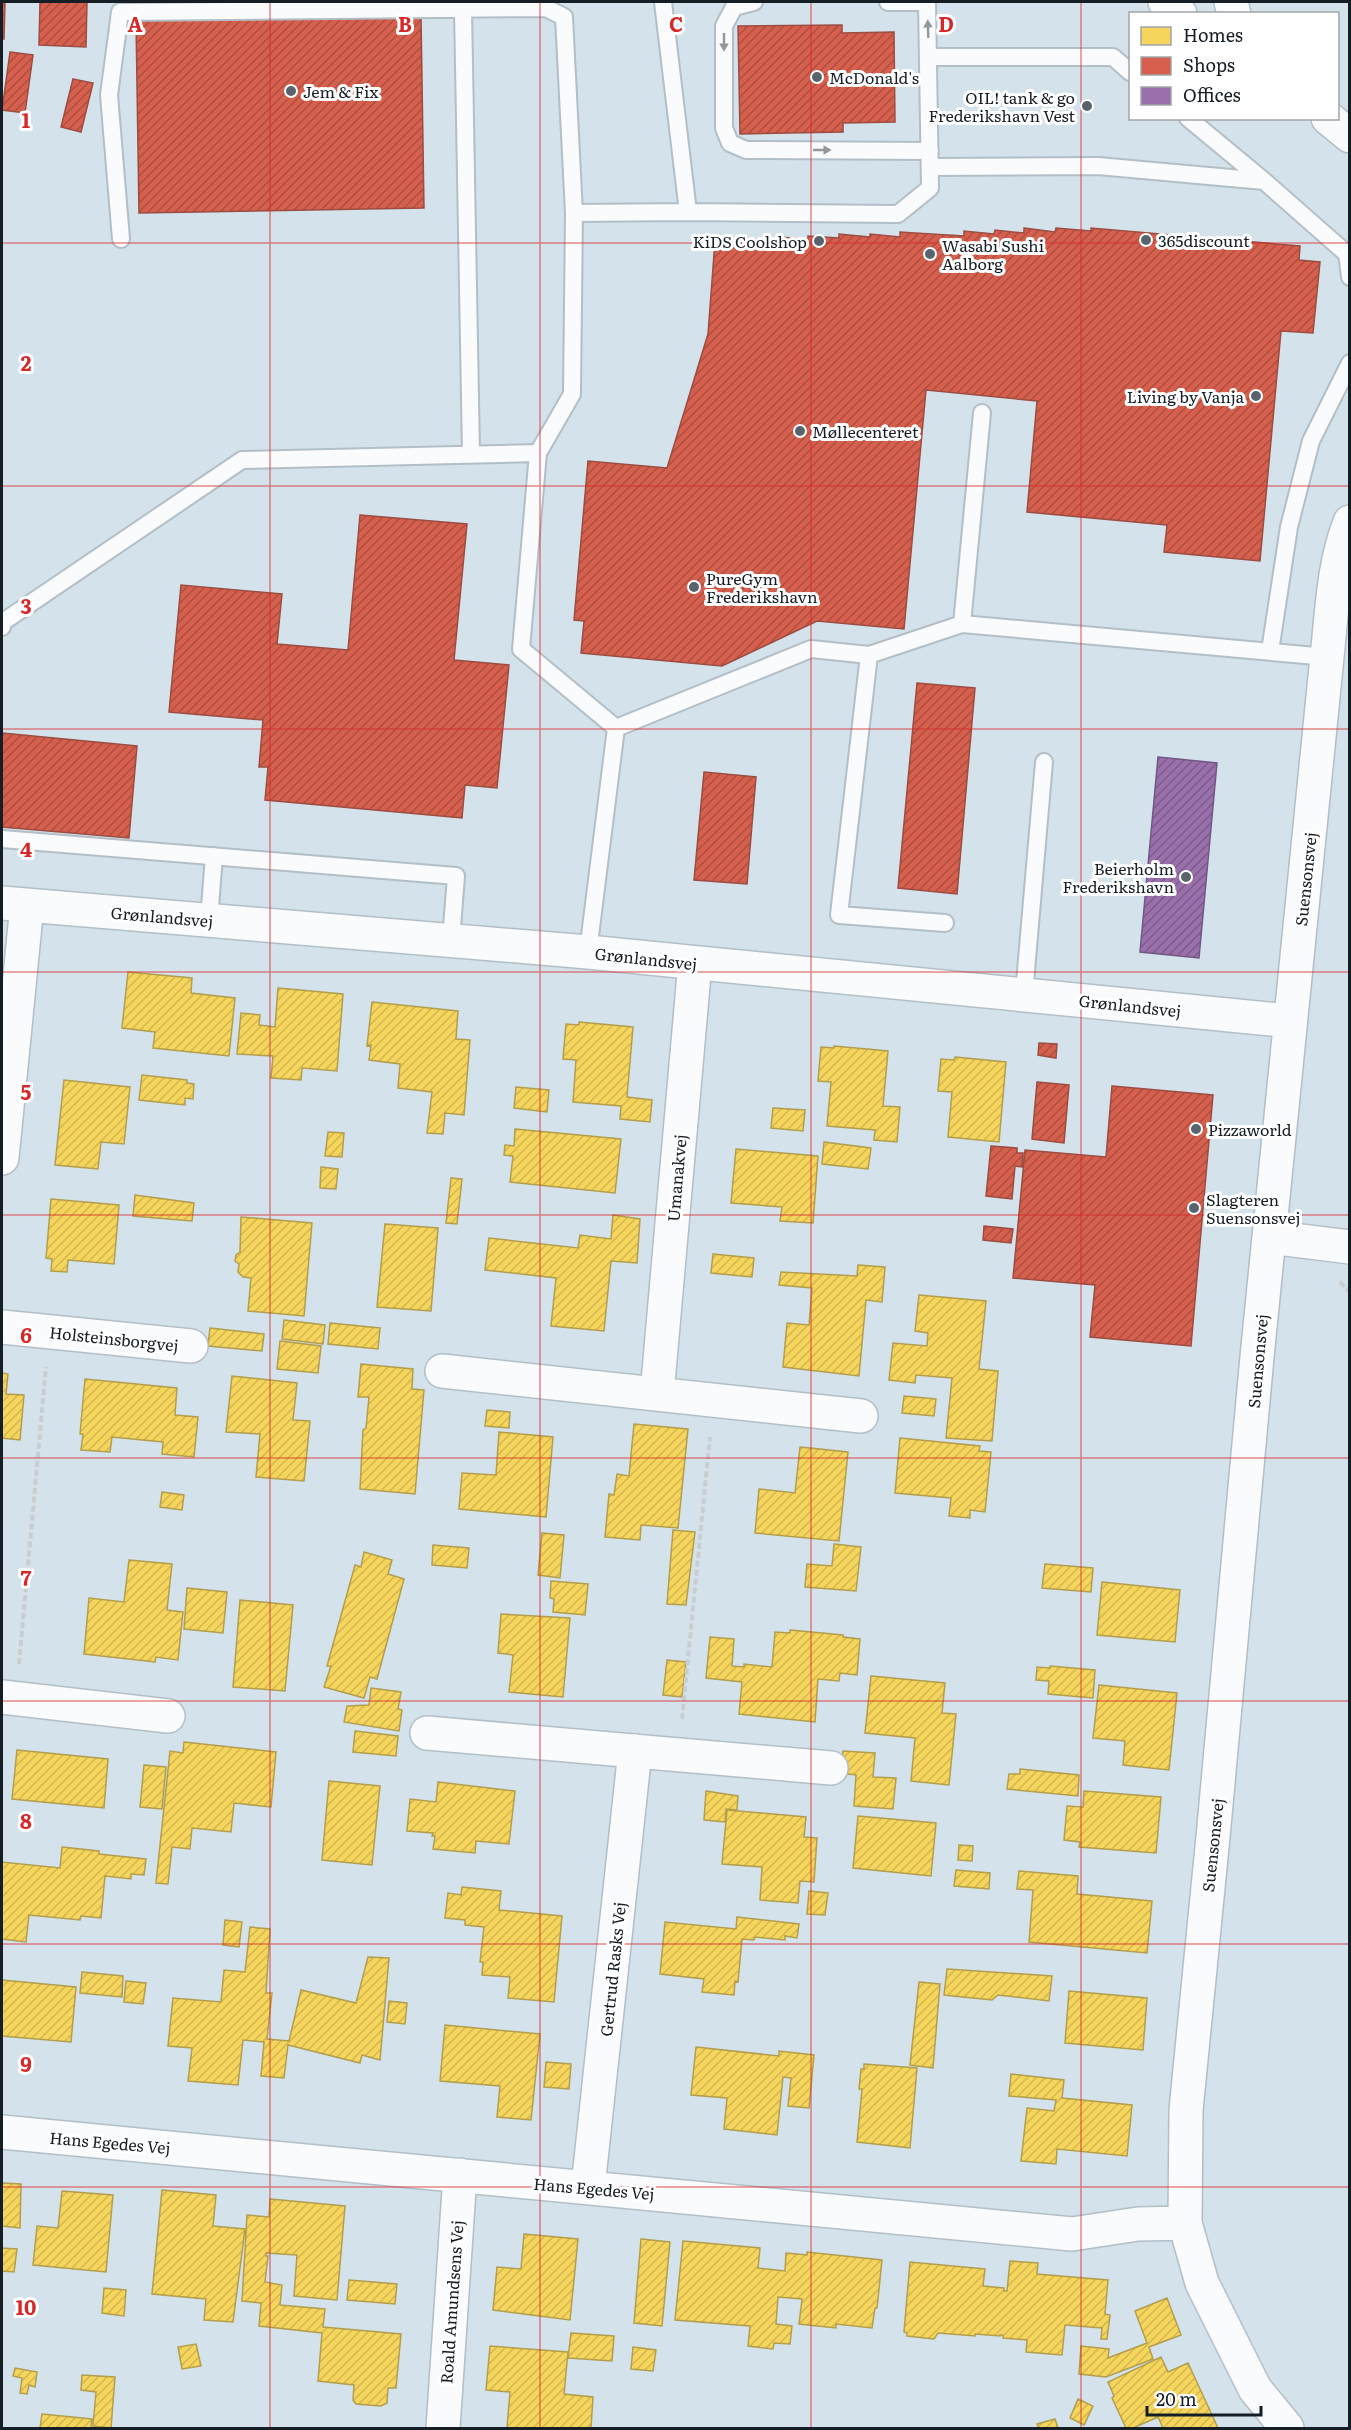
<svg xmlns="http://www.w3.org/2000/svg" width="1351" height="2430" font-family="Literata,serif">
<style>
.homes{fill:url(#homes-hatch);stroke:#b29e4c;stroke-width:1.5}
.shops{fill:url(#shops-hatch);stroke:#9c4c41;stroke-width:1.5}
.offices{fill:url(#offices-hatch);stroke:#715783;stroke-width:1.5}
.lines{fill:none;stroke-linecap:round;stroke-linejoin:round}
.lane-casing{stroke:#b3bec6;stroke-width:20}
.street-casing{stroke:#b3bec6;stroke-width:36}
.path{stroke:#c9cdd0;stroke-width:4;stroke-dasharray:6 3;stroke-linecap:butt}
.lane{stroke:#f9fbfc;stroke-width:16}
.street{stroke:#f9fbfc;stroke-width:33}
.oneway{fill:#92989b}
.grid{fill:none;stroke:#d62828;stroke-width:1.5;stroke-opacity:0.55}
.poi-dot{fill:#58636b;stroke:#fff;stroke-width:2}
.labels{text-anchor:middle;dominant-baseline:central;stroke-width:6;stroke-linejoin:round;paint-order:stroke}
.poi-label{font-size:16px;fill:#151e25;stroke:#fff;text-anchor:start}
.street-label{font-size:16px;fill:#151e25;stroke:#fff}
.grid-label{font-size:20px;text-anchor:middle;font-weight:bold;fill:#d62828;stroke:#fff;stroke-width:6;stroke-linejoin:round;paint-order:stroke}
</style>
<defs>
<pattern id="homes-hatch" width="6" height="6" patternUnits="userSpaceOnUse" patternTransform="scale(1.5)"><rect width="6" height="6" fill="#f6d55c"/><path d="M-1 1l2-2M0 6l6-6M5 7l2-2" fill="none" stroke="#d2b650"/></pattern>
<pattern id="shops-hatch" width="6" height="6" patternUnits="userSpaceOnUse" patternTransform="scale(1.5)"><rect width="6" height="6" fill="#d6604d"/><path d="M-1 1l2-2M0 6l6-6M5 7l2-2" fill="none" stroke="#ac4f40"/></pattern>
<pattern id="offices-hatch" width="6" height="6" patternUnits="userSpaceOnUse" patternTransform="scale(1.5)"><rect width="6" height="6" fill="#9970ab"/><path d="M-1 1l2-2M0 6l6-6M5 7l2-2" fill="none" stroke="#7c5b8b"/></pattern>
</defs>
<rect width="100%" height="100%" fill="#d4e2ec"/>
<path class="homes" d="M128,972L192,978L191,993L235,998L229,1056L153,1048L155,1032L122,1028Z
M278,988L343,994L337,1071L302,1068L301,1080L271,1078L273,1056L237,1054L241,1013L260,1015L259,1025L275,1027Z
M372,1002L458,1011L456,1039L470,1040L464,1115L445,1113L443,1134L427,1133L432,1092L398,1088L400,1064L369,1060L371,1045L367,1046Z
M579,1022L633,1027L627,1097L652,1100L650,1122L620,1119L621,1106L573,1102L576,1060L563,1059L566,1024L579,1025Z
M834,1046L888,1051L883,1106L900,1107L897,1142L874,1140L875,1130L827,1126L831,1082L818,1081L821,1047L834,1048Z
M955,1057L1006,1062L999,1142L948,1137L952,1092L938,1091L941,1059L954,1060Z
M142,1075L187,1080V1083L194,1084L193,1099L185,1098V1105L139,1100Z
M64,1080L130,1087L124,1144L101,1142L98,1169L55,1165Z
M516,1087L549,1090L547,1112L514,1108Z
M773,1108L805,1110L803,1131L771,1128Z
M515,1129L621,1139L615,1193L510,1182L513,1156L504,1155L505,1145L514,1146Z
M328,1132L344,1133L342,1157L325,1156Z
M824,1142L871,1148L868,1169L822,1164Z
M736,1149L818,1156L813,1223L780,1221L782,1207L731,1203Z
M321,1167L338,1169L336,1189L320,1188Z
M451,1178L462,1179L457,1224L446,1223Z
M135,1195L194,1203L192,1221L133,1216Z
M51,1199L119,1205L114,1264L68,1260L67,1272L51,1271L52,1259L46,1258Z
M613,1215L640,1219L637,1263L611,1261L604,1331L551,1326L556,1278L485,1270L489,1238L578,1248L580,1235L611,1239Z
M241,1217L312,1223L304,1316L248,1311L251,1278L243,1277L238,1272L239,1264L235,1261L236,1255L240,1252Z
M385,1224L438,1228L431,1311L377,1307Z
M713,1254L754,1258L752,1277L711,1273Z
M858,1265L885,1267L882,1302L866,1300L859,1376L783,1367L787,1323L809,1325L812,1288L779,1285L781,1272L857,1276Z
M919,1295L986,1301L979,1369L998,1371L992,1441L946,1438L952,1378L916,1375L915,1383L889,1380L893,1343L927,1346L928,1333L915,1331Z
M284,1320L325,1325L323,1344L282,1339Z
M330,1323L380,1328L378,1349L328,1344Z
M210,1328L264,1334L262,1351L208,1346Z
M280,1341L321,1346L318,1373L277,1369Z
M361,1364L413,1369L412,1389L424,1390L415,1494L360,1489L363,1430L366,1428L369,1397H358Z
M2,1373L8,1374L6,1394L24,1395L20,1440L2,1438Z
M232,1376L297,1383L293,1420L310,1421L304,1481L256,1477L260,1434L226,1432Z
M85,1379L177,1388L175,1415L198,1417L194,1457L162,1454L163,1442L112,1437L110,1452L81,1450L83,1434H80Z
M904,1396L936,1399L934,1416L902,1413Z
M487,1410L510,1412L509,1428L485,1426Z
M634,1424L688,1429L678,1528L641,1525L640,1540L605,1537L609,1494L614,1495L617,1474L629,1476Z
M499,1432L553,1437L546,1517L459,1509L462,1473L496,1475Z
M900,1438L980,1446L979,1451L991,1452L985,1512L970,1510V1518L949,1516L951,1498L895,1493Z
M800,1447L848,1452L839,1541L755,1533L759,1489L795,1493Z
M162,1492L184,1495L182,1510L160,1507Z
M673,1530L695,1532L686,1605L667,1604Z
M542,1533L564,1535L560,1578L538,1575Z
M834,1544L861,1547L856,1591L805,1587L807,1564L832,1566Z
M433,1545L469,1548L467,1568L432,1565Z
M364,1552L392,1560L388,1574L404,1579L377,1679L370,1677L364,1698L324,1687L331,1666H327L355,1565L361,1567Z
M129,1560L172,1564L167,1610L183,1612L178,1660L156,1657L155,1662L84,1654L89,1598L124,1602Z
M1045,1564L1093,1568L1091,1592L1042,1588Z
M551,1581L588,1584L585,1615L553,1612L554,1599L550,1598Z
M1102,1582L1180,1590L1175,1642L1097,1635Z
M187,1588L227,1592L223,1633L184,1629Z
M240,1600L293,1605L285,1691L233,1687Z
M501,1614L570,1618L563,1697L509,1692L513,1655L498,1653Z
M790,1630L843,1635V1637L860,1639L857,1675L840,1673L839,1681L818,1679L815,1722L739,1714L742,1682L706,1678L710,1637L734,1639L732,1666L744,1667V1664L772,1667L775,1632L790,1633Z
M667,1660L686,1662L682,1697L663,1695Z
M1050,1666L1095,1670L1093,1698L1048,1694L1049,1681L1036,1680L1037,1667L1050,1668Z
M871,1676L945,1683L942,1713L956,1714L949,1785L911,1781L915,1738L865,1733Z
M1099,1685L1177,1693L1169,1770L1123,1765L1125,1741L1093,1738Z
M371,1688L401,1692L398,1709L402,1710L399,1731L344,1722L347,1706L369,1705Z
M355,1731L398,1736L396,1756L353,1752Z
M184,1742L276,1752L271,1807L234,1803L231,1832L192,1828L190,1849L172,1847L168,1884L156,1883L170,1751L183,1753Z
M17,1750L108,1759L104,1808L12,1799Z
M843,1751L875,1753L873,1777L896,1778L893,1809L854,1806L856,1775L841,1773Z
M144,1765L166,1767L162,1809L140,1807Z
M1020,1769L1079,1775L1078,1796L1007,1789L1009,1774H1020Z
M329,1781L380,1786L372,1865L322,1860Z
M438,1782L515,1791L509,1844L476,1841L475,1853L433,1849L435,1836H432L433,1833L407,1831L410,1799L436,1802Z
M706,1791L738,1796L737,1810L726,1809L725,1822L704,1820Z
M1084,1791L1161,1797L1156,1853L1079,1847L1080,1842L1064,1840L1067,1806L1083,1807Z
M727,1810L806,1817L804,1837L817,1838L814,1882L800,1881L798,1903L760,1900L762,1867L722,1864Z
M858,1816L936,1823L931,1876L853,1868Z
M959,1845L973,1846L972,1861L958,1860Z
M62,1847L99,1851V1854L146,1859L144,1875L131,1874V1879L105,1876L101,1918L81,1916L80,1920L29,1915L26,1942L2,1939V1862L60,1868Z
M956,1870L990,1873L989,1889L954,1886Z
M1019,1871L1078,1876L1077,1894L1152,1901L1147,1953L1029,1942L1033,1890L1017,1889Z
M462,1887L501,1891L499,1910L562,1916L554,2002L508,1998L510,1977L482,1975L483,1962H480L484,1927L465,1925V1920L445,1918L448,1893L461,1895Z
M809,1891L828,1893L825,1915L807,1914Z
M737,1917L799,1924L797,1938L785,1936V1940L755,1937L754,1940L742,1939L738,1982L735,1981L734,1995L702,1992L704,1979L660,1974L665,1922L736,1929Z
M225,1920L242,1922L239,1947L223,1945Z
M250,1927L270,1929L266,1993H272L267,2039L289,2041L301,1990L356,2003L368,1957L389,1958L380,2060L362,2055L360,2063L288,2045L284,2078L261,2076L264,2042L243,2040L238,2085L188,2081L192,2048L168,2046L173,1998L221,2002L224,1970L245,1972Z
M947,1969L1052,1976L1049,2001L998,1995L992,2000L944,1995Z
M82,1972L123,1976L122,1997L80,1993Z
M2,1980L76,1987L71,2042L2,2036Z
M126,1981L146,1983L143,2004L124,2002Z
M919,1982L940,1984L933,2068L910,2065Z
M1069,1991L1147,1998L1143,2050L1065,2043Z
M389,2001L407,2003L405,2024L387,2022Z
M445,2025L540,2034L531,2120L497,2117L500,2086L440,2081Z
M696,2047L779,2056V2051L814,2055L809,2108L788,2106L791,2078L783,2077L777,2135L724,2129L727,2098L691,2095Z
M546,2062L571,2064L569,2089L544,2087Z
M864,2064L917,2068L910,2148L857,2142L862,2089H859L861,2069H864Z
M1011,2074L1064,2080L1062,2098L1132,2105L1127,2156L1057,2149L1056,2164L1021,2161L1027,2108L1054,2111L1056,2100L1009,2096Z
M2,2183L21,2184L20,2228L2,2226Z
M162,2190L216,2195L213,2226L245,2229L233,2322L204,2320L206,2299L152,2294Z
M62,2191L113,2195L106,2272L33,2265L37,2226L58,2228Z
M270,2199L345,2206L337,2300L294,2296L297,2255L266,2253V2256H268L265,2282L282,2285L280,2305L325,2309L323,2327L401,2334L396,2388H388L387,2403L381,2406L356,2404L353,2400L354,2385L318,2381L322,2333L259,2326L261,2303L242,2301L247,2215L269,2217Z
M524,2234L578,2239L570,2320L493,2310L497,2267L521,2269Z
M641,2239L670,2242L662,2326L634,2323Z
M683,2241L760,2248L758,2268L785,2271L786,2253L807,2255V2252L882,2260L877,2308H875L872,2328L836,2324V2328L799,2324L802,2299L778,2297L776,2324L792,2326L790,2344L774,2343L773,2349L748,2346L750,2326L675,2320Z
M2,2248L17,2249L14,2272L2,2271Z
M1010,2261L1038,2263L1037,2274L1108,2280L1105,2314L1110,2315L1107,2339H1101L1102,2328L1065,2325L1062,2355L1026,2352L1027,2340L1003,2338V2335H1000V2336L975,2334V2336L938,2333L934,2339L907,2336V2333L904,2332L910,2262L985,2269L983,2286L1004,2288V2291H1007Z
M349,2280L397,2284L395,2304L347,2300Z
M104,2288L126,2290L124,2316L102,2313Z
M1167,2298L1181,2335L1149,2347L1153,2359L1106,2377L1079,2374L1081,2346L1109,2349L1108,2358L1147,2343L1135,2311Z
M571,2333L614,2336L612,2361L568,2358Z
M196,2344L201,2366L182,2369L178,2347Z
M490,2346L568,2352L564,2394L593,2397L591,2428H507L510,2392L486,2390Z
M633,2347L656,2350L653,2371L631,2369Z
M1161,2357L1168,2372L1188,2363L1218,2428H1163L1158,2417L1133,2428H1126L1112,2398L1114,2396L1108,2382Z
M15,2368L37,2372L35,2387L29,2385L27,2394L20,2393L22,2378L13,2376Z
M82,2375L115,2377L111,2428L93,2426L96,2392L81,2390Z
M1078,2399L1093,2406L1084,2425L1070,2418Z
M42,2414L92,2419L91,2428H40Z
M1055,2419L1058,2428H1039L1037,2424Z"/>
<path class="shops" d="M2,2H5L4,39H2Z
M40,2H87L86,47L39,45Z
M421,16L424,208L139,213L136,21Z
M842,25V33L894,32L895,122L843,123V132L740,134L738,26Z
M10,52L33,55L25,113L2,110Z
M73,79L93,83L81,132L61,127Z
M1024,228L1055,232L1056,228L1091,231V228L1300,246L1299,260L1320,262L1313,333L1281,331L1260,561L1164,552L1167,525L1027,512L1037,401L926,390L904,629L817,621L722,666L581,653L584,621L574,620L588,461L667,468L708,334L715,241L746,244L747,238L777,241L778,237L808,239V236L839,238V234L870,237V234L900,237V232L964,236V231L994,234L995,230L1024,233Z
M360,515L467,524L454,660L509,665L497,788L465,785L462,818L265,800L268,767H259L263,720L169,712L181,585L282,594L277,644L348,650Z
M917,683L975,688L957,894L898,888Z
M2,733L137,746L129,838L2,827Z
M704,772L756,777L747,884L694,880Z
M1039,1043L1057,1044L1056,1058L1038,1055Z
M1037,1082L1069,1085L1064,1143L1032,1139Z
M1112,1086L1213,1095L1191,1346L1090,1337L1095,1285L1013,1278L1025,1150L1106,1157Z
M991,1146L1017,1148V1153H1023L1022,1167L1015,1166L1012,1199L986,1196Z
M984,1226L1013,1229L1011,1243L983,1240Z"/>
<path class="offices" d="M1158,757L1217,763L1199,958L1140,952Z"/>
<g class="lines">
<g class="lane-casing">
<path id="lane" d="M754,2L734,7L724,26V128L730,143L746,150L930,151
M888,2H927
M463,9L471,454
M928,57H1113L1130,72
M1188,118L1264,181L1347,254L1350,277
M930,167L1098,166L1264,181
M688,212L898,214L930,188L927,2
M121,239L109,95L120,12L546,8L564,17L574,213
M962,624L982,413
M2,627L3,622L242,460L538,453
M1270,651L1289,527L1311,441L1350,363
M869,655L839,915L945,923
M616,728L811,649L869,655L962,624L1327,657
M2,839L456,876L451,940
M209,920L214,856
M588,952L616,728L521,649L538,453L572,394L574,213L688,212L663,2
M1024,994L1044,762"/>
</g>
<g class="street-casing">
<path id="street" d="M1165,2L1180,14
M1231,2L1234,14
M1328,118L1350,136
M2,903L588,952L1290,1021
M2,1158L27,905
M1269,1237L1350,1247
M2,1327L191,1346
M442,1371L861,1416
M657,1394L695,963
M2,1697L168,1716
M427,1733L831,1768
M2,2132L1072,2234L1138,2224L1185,2223
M588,2187L635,1751
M443,2428L460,2175
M1287,2428L1255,2389L1202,2283L1185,2223L1186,2110L1213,1837L1257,1357L1327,657C1332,612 1333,565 1350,522"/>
</g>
<path class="path" d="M1340,1282L1350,1292
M19,1664L46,1367
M682,1719L710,1437"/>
<use href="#lane" class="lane"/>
<use href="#street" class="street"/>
</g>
<defs><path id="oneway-solid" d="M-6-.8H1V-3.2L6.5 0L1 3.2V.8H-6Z" transform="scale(1.5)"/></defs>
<g class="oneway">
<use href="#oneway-solid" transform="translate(928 29) rotate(-92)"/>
<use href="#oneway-solid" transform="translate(724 42) rotate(90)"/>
<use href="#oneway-solid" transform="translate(822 150)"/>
</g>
<path class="grid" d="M270,2V2428M540,2V2428M811,2V2428M1081,2V2428M2,243H1350M2,486H1350M2,729H1350M2,972H1350M2,1215H1350M2,1458H1350M2,1701H1350M2,1944H1350M2,2187H1350"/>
<g class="poi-dot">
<circle cx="817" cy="77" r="6"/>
<circle cx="291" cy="91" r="6"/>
<circle cx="1087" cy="106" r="6"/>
<circle cx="1146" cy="240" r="6"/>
<circle cx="819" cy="241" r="6"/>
<circle cx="930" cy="254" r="6"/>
<circle cx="1256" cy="396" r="6"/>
<circle cx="800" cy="431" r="6"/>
<circle cx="694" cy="587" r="6"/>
<circle cx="1186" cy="877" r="6"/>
<circle cx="1196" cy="1129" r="6"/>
<circle cx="1194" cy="1208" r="6"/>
</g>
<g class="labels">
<g class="poi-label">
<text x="829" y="77">McDonald's</text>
<text x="303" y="91">Jem &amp; Fix</text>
<text x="1075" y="97" text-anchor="end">OIL! tank &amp; go<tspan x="1075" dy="18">Frederikshavn Vest</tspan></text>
<text x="1158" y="240">365discount</text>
<text x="807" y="241" text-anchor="end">KiDS Coolshop</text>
<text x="942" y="245">Wasabi Sushi<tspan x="942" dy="18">Aalborg</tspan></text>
<text x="1244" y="396" text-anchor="end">Living by Vanja</text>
<text x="812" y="431">Møllecenteret</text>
<text x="706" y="578">PureGym<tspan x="706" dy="18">Frederikshavn</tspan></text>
<text x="1174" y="868" text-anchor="end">Beierholm<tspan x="1174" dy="18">Frederikshavn</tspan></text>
<text x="1208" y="1129">Pizzaworld</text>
<text x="1206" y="1199">Slagteren<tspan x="1206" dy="18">Suensonsvej</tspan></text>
</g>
<g class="street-label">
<text transform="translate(1305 879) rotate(-84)">Suensonsvej</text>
<text transform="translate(162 916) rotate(5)">Grønlandsvej</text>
<text transform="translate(646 958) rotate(6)">Grønlandsvej</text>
<text transform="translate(1130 1005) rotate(6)">Grønlandsvej</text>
<text transform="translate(676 1178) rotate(-85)">Umanakvej</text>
<text transform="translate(114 1338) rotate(6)">Holsteinsborgvej</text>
<text transform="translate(1257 1361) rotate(-85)">Suensonsvej</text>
<text transform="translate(1212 1845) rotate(-84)">Suensonsvej</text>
<text transform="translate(612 1969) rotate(-84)">Gertrud Rasks Vej</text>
<text transform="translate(110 2142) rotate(5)">Hans Egedes Vej</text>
<text transform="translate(594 2188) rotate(5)">Hans Egedes Vej</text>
<text transform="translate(451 2302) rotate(-86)">Roald Amundsens Vej</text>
</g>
</g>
<g class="grid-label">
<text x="135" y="32">A</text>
<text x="405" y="32">B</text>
<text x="676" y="32">C</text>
<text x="946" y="32">D</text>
<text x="26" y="128">1</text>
<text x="26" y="371">2</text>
<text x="26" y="614">3</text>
<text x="26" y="857">4</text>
<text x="26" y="1100">5</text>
<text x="26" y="1343">6</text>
<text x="26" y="1586">7</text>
<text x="26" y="1829">8</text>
<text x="26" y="2072">9</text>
<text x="26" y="2315">10</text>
</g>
<rect width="1351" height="2430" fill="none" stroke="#151e25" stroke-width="6"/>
<rect x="1129" y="12" width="210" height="108" fill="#ffffff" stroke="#a1a5a8" stroke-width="1.5"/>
<rect x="1141" y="27" width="30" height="18" fill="#f6d55c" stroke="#a1a5a8" stroke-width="1.5"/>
<text x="1183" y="42" font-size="18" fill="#151e25">Homes</text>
<rect x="1141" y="57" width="30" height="18" fill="#d6604d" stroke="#a1a5a8" stroke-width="1.5"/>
<text x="1183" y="72" font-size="18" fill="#151e25">Shops</text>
<rect x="1141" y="87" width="30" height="18" fill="#9970ab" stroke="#a1a5a8" stroke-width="1.5"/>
<text x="1183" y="102" font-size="18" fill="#151e25">Offices</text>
<path d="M1147 2406v9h114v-9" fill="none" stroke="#151e25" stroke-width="3"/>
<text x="1156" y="2406" font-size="18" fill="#151e25" stroke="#ffffff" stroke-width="4.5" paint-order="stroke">20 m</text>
</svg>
